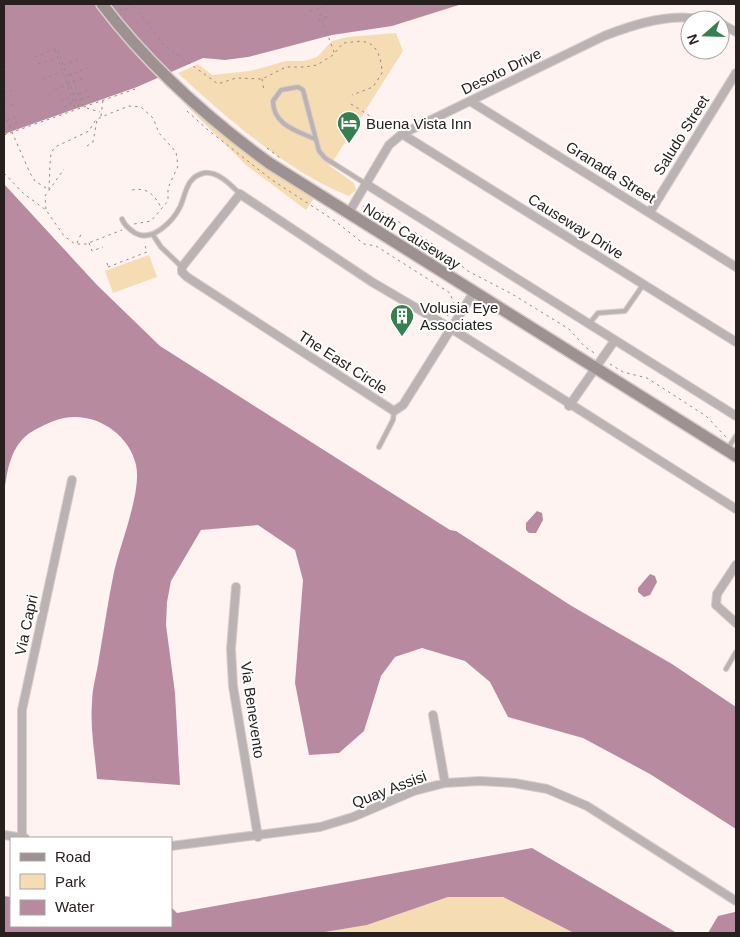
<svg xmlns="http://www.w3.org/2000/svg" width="740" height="937" font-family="Helvetica,sans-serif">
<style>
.green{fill:#f5dcb2}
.water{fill:#b78aa0}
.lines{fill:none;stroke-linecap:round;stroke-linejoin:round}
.service-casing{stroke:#d7cdca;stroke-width:6}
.minor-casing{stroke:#d7cdca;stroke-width:10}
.secondary-casing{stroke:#d7cdca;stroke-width:14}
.path{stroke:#948b89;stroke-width:1;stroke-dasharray:2.5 4;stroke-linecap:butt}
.service{stroke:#bbb2b3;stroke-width:4}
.minor{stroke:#bbb2b3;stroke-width:8}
.secondary{stroke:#9e9192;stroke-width:11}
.labels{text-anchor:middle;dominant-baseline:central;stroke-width:4;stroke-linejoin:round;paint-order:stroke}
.street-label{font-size:15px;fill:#27201e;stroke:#fff}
.poi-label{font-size:15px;fill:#27201e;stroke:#fff;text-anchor:start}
</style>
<rect width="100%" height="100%" fill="#fef3f0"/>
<path class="green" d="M396,33L403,51L330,166L354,183L356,190L349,196C292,175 223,115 178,73L198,64L212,75L250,71L286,61H304L317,57L332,41L347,37Z
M164,83L208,122L314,198L306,210L246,165Z
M149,255L157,277L113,293L105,271Z
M448,897H503L574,933H319L367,925Z"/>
<path class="water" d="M4,4H462L392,26L332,35L248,57L225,60L203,58L137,87L4,134Z
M4,184L97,285L160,346L450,530L456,531L570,605L672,664L736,707V829L650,774L583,738L508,717L490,682L465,661L422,648L395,657L381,676L364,731L339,753L309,755L295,683L303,580L295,550L258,525L201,530L171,581L167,602L166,625L175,693L180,785L97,779C95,754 90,728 92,703C92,688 97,673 99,658C104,629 108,601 114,572C120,544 142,492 136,465C129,434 96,412 64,418C53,420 42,426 33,431C10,444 7,472 4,494Z
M537,511L542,513L543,520L536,533H529L526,530V523Z
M650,574L655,576L657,582L650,595L644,597L638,592V588Z
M532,848L677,933H574L503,897H448L367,925L319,933H4V896L11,897V926H171V907L177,913Z
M735,912L736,933H708L718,916Z"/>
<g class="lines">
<g class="service-casing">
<path id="service" d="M315,139C297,131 273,125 273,101L281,90L298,87L303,90L319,151L325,158L366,184
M122,219C124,225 129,229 135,233C152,243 173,221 180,207C186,194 186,177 204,173C218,171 231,185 240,194
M153,235L161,247L182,267
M589,324L598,313L625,311L643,285
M379,447L393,420L394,411
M728,448L736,436
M726,669L736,652"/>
</g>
<g class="minor-casing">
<path id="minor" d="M720,23L736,32
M470,101L736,267
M402,134L736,342
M366,184L736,416
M650,212L736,73
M348,214L389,145L402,134L604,36C635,24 672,12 706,20
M474,292L403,405L394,411L187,277L182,272V267L240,194L372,282L452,329L736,509
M569,406L615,340
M736,565L717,594L716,605L736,623
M236,587L231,649L233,686L258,837
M433,715L445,783
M4,835L25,838
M22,838V710L72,480
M171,846L320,827L353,817L414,791L445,783L480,781L514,783L547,789L587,806L736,901"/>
</g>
<g class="secondary-casing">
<path id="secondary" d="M102,4C149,66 206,117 269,163L736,456"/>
</g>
<path class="path" d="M116,4L128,19
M319,8L326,6
M125,10L132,4L164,45L218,84L236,78L262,79L286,67H305L317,65L333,55L343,43C350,43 359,40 365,42C378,44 382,62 382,73L373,87L352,95
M310,11L318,9L334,52
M318,20L327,17
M55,50L76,110
M35,57L57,48L79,108
M38,64L57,58
M64,65L78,59
M4,67L8,66
M71,74L83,107L100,112
M68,75L91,67
M4,76L7,75
M43,79L62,72
M262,79L264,91
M55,89L85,78
M4,93L12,90
M79,94L89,90
M81,99L90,96
M61,101L71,97
M351,104L392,130
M64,107L73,103
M4,108L14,104
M187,111L208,130L272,180L335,221L364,244L376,246L450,293L454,304L447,317
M4,114L30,173L35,181L49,190L50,164L51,153L55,147L89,131L95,121L101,117L129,106L141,107L153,118L159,133L176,152L178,166L168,188V201L151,221L134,224
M101,116L103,100
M7,120L17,116
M4,126L7,134
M9,126L18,122
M4,135L135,89
M87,146L93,142L97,120
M267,148L280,158
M4,173L24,194L46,210L64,236L75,244H86L122,230
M132,190C148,187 154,195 161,207
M363,206L387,214L443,251L468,271L512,294L569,329L585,347L596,354
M46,209L45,196L64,169
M77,243L82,232
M89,243L92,251L103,247
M107,263L109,269
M108,267L147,252L144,242
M610,364L623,372L647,378L706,416L727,438"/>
<use href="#service" class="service"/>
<use href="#minor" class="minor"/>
<use href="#secondary" class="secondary"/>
</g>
<defs>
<g id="hotel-pin" transform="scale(1.25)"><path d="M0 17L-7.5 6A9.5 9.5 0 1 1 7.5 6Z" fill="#35804e" stroke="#fff"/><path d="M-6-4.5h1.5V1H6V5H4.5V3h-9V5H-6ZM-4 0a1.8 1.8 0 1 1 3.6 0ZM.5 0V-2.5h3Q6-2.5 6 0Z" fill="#fff"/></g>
<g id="building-pin" transform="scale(1.25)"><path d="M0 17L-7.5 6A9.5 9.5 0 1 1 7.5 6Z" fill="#35804e" stroke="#fff"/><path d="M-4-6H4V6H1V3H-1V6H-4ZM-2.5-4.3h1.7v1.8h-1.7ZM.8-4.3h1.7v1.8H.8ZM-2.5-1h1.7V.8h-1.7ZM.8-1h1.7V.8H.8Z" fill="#fff"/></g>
</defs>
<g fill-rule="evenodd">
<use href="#hotel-pin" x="349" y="123"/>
<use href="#building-pin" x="402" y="316"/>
</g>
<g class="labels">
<g class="street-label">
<text transform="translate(501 71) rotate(-26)">Desoto Drive</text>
<text transform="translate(681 135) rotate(-58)">Saludo Street</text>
<text transform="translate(611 172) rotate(32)">Granada Street</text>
<text transform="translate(576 226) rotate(32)">Causeway Drive</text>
<text transform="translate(412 236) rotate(32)">North Causeway</text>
<text transform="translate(343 362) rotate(33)">The East Circle</text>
<text transform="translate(26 625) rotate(-78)">Via Capri</text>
<text transform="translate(253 710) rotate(82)">Via Benevento</text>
<text transform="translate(389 789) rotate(-21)">Quay Assisi</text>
</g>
<g class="poi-label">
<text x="366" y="123">Buena Vista Inn</text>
<text x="420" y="307">Volusia Eye<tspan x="420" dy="17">Associates</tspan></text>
</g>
</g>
<rect width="740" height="937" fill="none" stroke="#27201e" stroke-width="10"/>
<rect x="10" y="837" width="162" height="90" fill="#ffffff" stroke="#a9a6a5"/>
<rect x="20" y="853" width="25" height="8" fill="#9e9192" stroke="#a9a6a5"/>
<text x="55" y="862" font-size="15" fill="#27201e">Road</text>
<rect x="20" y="874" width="25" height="15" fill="#f5dcb2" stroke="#a9a6a5"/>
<text x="55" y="887" font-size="15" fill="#27201e">Park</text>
<rect x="20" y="900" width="25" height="15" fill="#b78aa0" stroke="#a9a6a5"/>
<text x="55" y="912" font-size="15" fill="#27201e">Water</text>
<g transform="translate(705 35) rotate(250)"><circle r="24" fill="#ffffff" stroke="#a9a6a5"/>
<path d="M0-4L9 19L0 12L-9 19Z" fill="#35804e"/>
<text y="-8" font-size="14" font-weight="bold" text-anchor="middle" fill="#27201e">N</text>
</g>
</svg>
